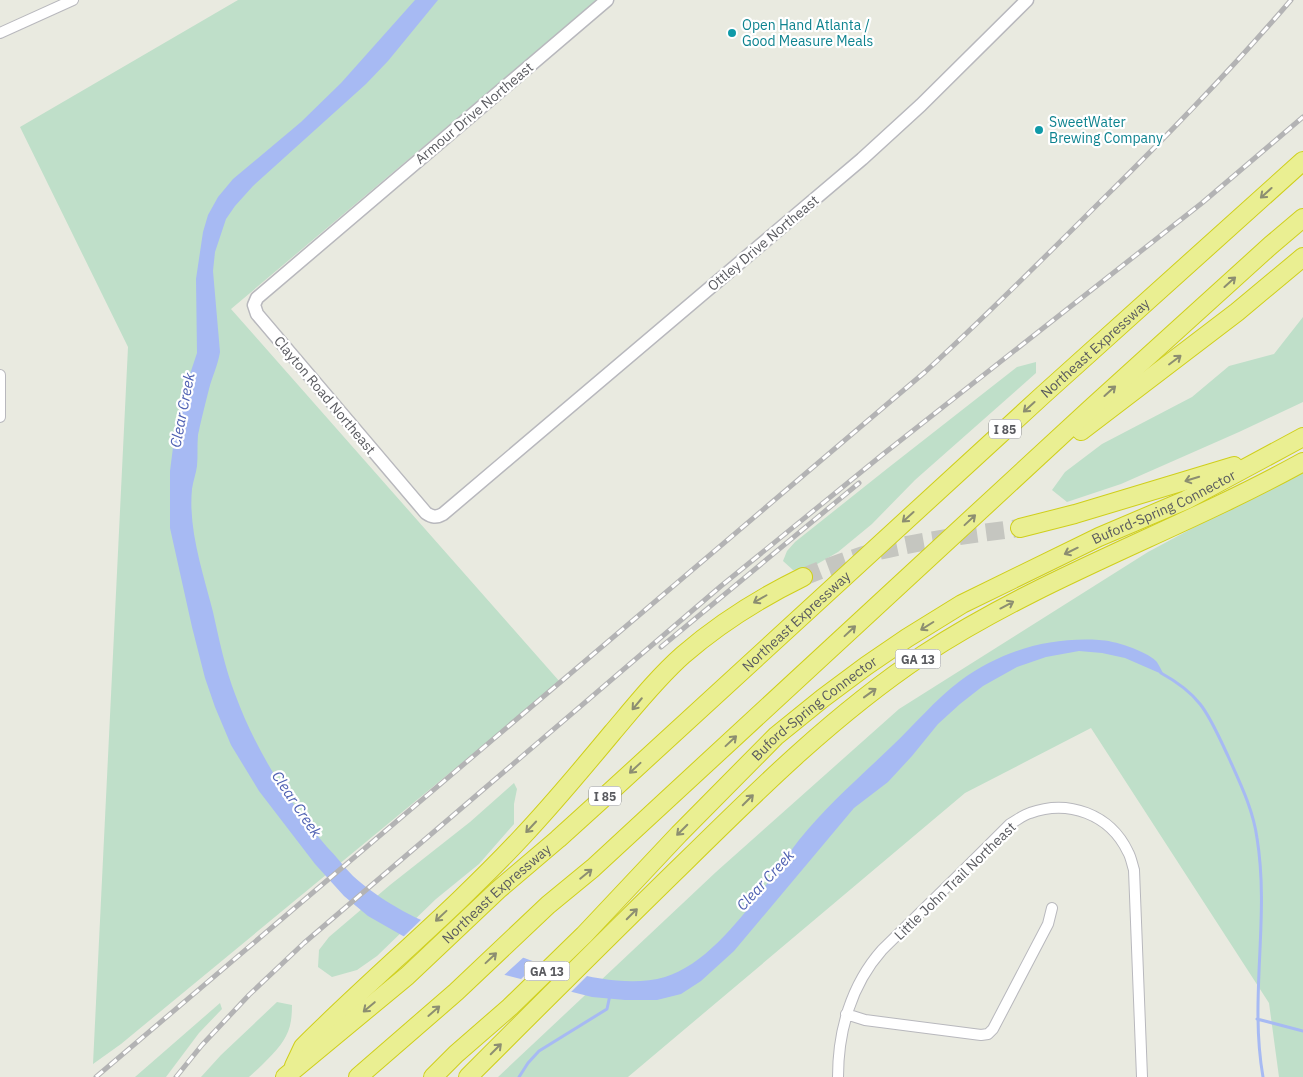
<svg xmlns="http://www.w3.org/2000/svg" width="1303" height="1077" font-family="'IBM Plex Sans',sans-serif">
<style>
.green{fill:#bfdfc9}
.water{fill:#a7baf3}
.pier{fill:#e9eae0}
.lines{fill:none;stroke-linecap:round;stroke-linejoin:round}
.stream{stroke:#a7baf3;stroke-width:3}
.motorway-tunnel{stroke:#c5c6c0;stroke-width:18;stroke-dasharray:18 9;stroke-linecap:butt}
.minor-casing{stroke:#b8b8bd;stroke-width:12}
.tertiary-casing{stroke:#b8b8bd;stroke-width:15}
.motorway-casing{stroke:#cfcf1b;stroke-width:20}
.minor{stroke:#fff;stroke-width:10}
.tertiary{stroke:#fff;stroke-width:12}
.motorway{stroke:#eaef92;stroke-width:18}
.rail-casing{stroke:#b3b3b4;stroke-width:5}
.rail{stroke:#fff;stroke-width:3;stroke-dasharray:9;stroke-linecap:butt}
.oneway{stroke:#8c8e71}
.culture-dot{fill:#0f9aa8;stroke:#fff;stroke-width:2}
.labels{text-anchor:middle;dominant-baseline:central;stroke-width:4.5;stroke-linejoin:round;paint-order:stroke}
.shield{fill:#fff;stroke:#8b8c8f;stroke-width:1}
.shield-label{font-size:12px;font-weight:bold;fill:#595a5f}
.culture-label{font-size:14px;fill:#0d838f;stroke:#fff;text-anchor:start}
.street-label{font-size:14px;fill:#595a5f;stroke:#fff}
.water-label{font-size:15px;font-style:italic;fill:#4e60b2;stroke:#fff}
</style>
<rect width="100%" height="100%" fill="#e9eae0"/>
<path class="green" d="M238,0H597L231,309L560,682L121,1044L93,1064L128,347L20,127Z
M1303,317V402L1239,432L1121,484L1067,502L1052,490L1065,472L1102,444L1192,397L1229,366L1274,354Z
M1036,362V373L915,480L872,524L838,552L807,570H793L783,561L787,551L795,542L888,468L1017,367Z
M1303,469V1077H1279L1269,1003L1091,728L965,793L628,1077H498L716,872L899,709L1148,552Z
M514,783L517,789L514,804V824L479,864L436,899L377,956L357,970L332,977L318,967L319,950L329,937L390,885L470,822Z
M277,1002L292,1005C292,1016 291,1027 286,1036C280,1049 260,1067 249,1077H201L221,1055Z
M220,1003L222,1009L199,1033L166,1077H135Z"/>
<path class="water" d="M415,0H438L388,61L366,84L253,186L235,206L226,219L215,252L213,271L220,352C218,365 212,377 209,389C205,405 201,420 198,435C197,445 198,456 197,466C196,474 193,481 192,489C188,530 203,572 213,612C219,639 225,668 235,694C256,751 288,801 327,847C336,856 344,867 353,876C364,886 378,896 391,904C421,923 457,934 491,946C539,964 614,992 665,977C719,961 766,883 799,840C827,805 860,777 892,746C915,724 935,700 960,681C1001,651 1048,637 1099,640C1113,640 1146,651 1156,661C1158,663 1163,673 1164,675L1125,658L1102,653L1079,651L1046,657L1017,667L983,686L960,704L938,724L912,756L888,782L854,808L734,951L701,981L681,994L657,1000H625L592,997L489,971L403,936L368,916L344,896L315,864L259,791L231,745L215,707L205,678L192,627L170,528V471L176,424L182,398L197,353L196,279L203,232L208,215L218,197L233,179L301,122L341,83Z"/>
<path class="pier" d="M423,918L445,928L525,956L502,977L488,973L402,938Z
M540,961L543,962L590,973L569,994L519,981Z"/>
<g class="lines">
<path class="stream" d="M1161,673C1203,696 1209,716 1228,756C1240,783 1253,809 1257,838C1270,918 1249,997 1263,1077
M1257,1019L1303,1031
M519,1077L528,1063L539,1051L607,1009L610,995"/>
<path class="motorway-tunnel" d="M803,577C828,567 854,557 879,551C925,540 973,534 1020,528"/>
<g class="minor-casing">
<path id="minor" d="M0,33L73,0
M0,375V417
M846,1014L865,1020L981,1035L988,1034L993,1029L1048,924L1052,908
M838,1077C838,1031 851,985 882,950C897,935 913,920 928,905C956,878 983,851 1010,824C1016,821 1023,815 1030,813C1068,799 1110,814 1128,852C1131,857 1132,864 1134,870L1142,1077"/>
</g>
<g class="tertiary-casing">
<path id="tertiary" d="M607,0L257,298L254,305L257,314L426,513C432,517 436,518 443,514L862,159L921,105L1027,0"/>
</g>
<g class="motorway-casing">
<g id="motorway">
<path d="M1081,431L1237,312L1303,257"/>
<path d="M1020,528L1075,514L1234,466"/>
<path d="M294,1066L303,1047C374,976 452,912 521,838C553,804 583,768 612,733C635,706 657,678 683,655C720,623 760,598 803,577"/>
<path id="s1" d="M285,1077L407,976L498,890L558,839L611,791L1044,394L1303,161"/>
<path d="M358,1077L456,992L548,905L593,868L1090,409L1271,245L1303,218"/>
<path id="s2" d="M433,1077L456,1054L510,1007L584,935L679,834L776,736L823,698L866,666L907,638L962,604L1099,537L1186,500L1303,437"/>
<path d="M468,1077C540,1005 612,933 685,862C760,788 835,714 923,655C1042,577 1178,531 1303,462"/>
</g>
</g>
<use href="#minor" class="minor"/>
<use href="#tertiary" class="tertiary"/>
<use href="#motorway" class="motorway"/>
<g class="rail-casing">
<path id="rail" d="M661,647L859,483
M96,1077L925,372C985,317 1043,259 1101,201C1167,136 1231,70 1291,0
M176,1077L202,1045L249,995L304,943L721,586L882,455L1202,203L1303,117"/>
</g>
<use href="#rail" class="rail"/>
</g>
<defs><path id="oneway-shaft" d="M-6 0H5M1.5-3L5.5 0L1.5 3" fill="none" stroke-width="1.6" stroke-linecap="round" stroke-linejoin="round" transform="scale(1.25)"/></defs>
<g class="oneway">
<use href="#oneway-shaft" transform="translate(1266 193) rotate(138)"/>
<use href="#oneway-shaft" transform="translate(1230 282) rotate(-42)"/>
<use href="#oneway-shaft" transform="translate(1175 360) rotate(-37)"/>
<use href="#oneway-shaft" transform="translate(1110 391) rotate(-42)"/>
<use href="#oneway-shaft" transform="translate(1029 407) rotate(138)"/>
<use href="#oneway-shaft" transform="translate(1192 479) rotate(163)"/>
<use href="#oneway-shaft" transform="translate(908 517) rotate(138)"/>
<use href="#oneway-shaft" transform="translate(970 520) rotate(-43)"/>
<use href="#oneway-shaft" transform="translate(1071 551) rotate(154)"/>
<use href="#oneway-shaft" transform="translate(760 599) rotate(150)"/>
<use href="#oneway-shaft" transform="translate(1007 605) rotate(-28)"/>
<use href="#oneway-shaft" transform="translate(927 626) rotate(148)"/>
<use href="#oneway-shaft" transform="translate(850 631) rotate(-43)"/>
<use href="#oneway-shaft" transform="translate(870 693) rotate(-36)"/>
<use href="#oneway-shaft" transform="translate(637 704) rotate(130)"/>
<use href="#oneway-shaft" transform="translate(731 741) rotate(-43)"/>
<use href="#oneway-shaft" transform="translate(635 768) rotate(137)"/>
<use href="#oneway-shaft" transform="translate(748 800) rotate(-45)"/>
<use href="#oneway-shaft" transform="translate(531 827) rotate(133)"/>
<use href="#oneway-shaft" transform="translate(682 830) rotate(135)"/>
<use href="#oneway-shaft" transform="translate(586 874) rotate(-39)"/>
<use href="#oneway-shaft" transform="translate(632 914) rotate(-45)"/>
<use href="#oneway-shaft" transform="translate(441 916) rotate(137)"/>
<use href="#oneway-shaft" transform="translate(491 958) rotate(-43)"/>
<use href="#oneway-shaft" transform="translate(369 1007) rotate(140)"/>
<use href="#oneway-shaft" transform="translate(434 1011) rotate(-41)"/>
<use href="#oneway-shaft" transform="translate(496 1049) rotate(-45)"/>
</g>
<g class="culture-dot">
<circle cx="732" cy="33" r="5"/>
<circle cx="1039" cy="130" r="5"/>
</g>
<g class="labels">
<g class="shield">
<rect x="989" y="419.5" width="32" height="19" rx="4"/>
<rect x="895.5" y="649.5" width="45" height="19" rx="4"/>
<rect x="589" y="786.5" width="32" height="19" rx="4"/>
<rect x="524.5" y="961.5" width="45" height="19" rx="4"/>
</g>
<g class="shield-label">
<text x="1005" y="429">I 85</text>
<text x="918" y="659">GA 13</text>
<text x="605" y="796">I 85</text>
<text x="547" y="971">GA 13</text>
</g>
<g class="culture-label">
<text x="742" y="25">Open Hand Atlanta /<tspan x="742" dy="16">Good Measure Meals</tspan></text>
<text x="1049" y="122">SweetWater<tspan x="1049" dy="16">Brewing Company</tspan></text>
</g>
<g class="street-label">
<text transform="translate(474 113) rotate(-40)">Armour Drive Northeast</text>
<text transform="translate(763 243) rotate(-40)">Ottley Drive Northeast</text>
<text stroke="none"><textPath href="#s1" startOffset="1090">Northeast Expressway</textPath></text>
<text transform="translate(325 395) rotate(50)">Clayton Road Northeast</text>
<text stroke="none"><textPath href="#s2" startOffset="936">Buford-Spring Connector</textPath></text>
<text stroke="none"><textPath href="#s1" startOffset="685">Northeast Expressway</textPath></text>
<text stroke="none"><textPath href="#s2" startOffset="531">Buford-Spring Connector</textPath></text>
<text transform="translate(955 881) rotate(-44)">Little John Trail Northeast</text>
<text stroke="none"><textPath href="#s1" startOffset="280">Northeast Expressway</textPath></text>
</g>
<g class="water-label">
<text transform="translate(182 410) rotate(-79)">Clear Creek</text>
<text transform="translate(297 804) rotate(56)">Clear Creek</text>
<text transform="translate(765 880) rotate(-47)">Clear Creek</text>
</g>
</g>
</svg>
